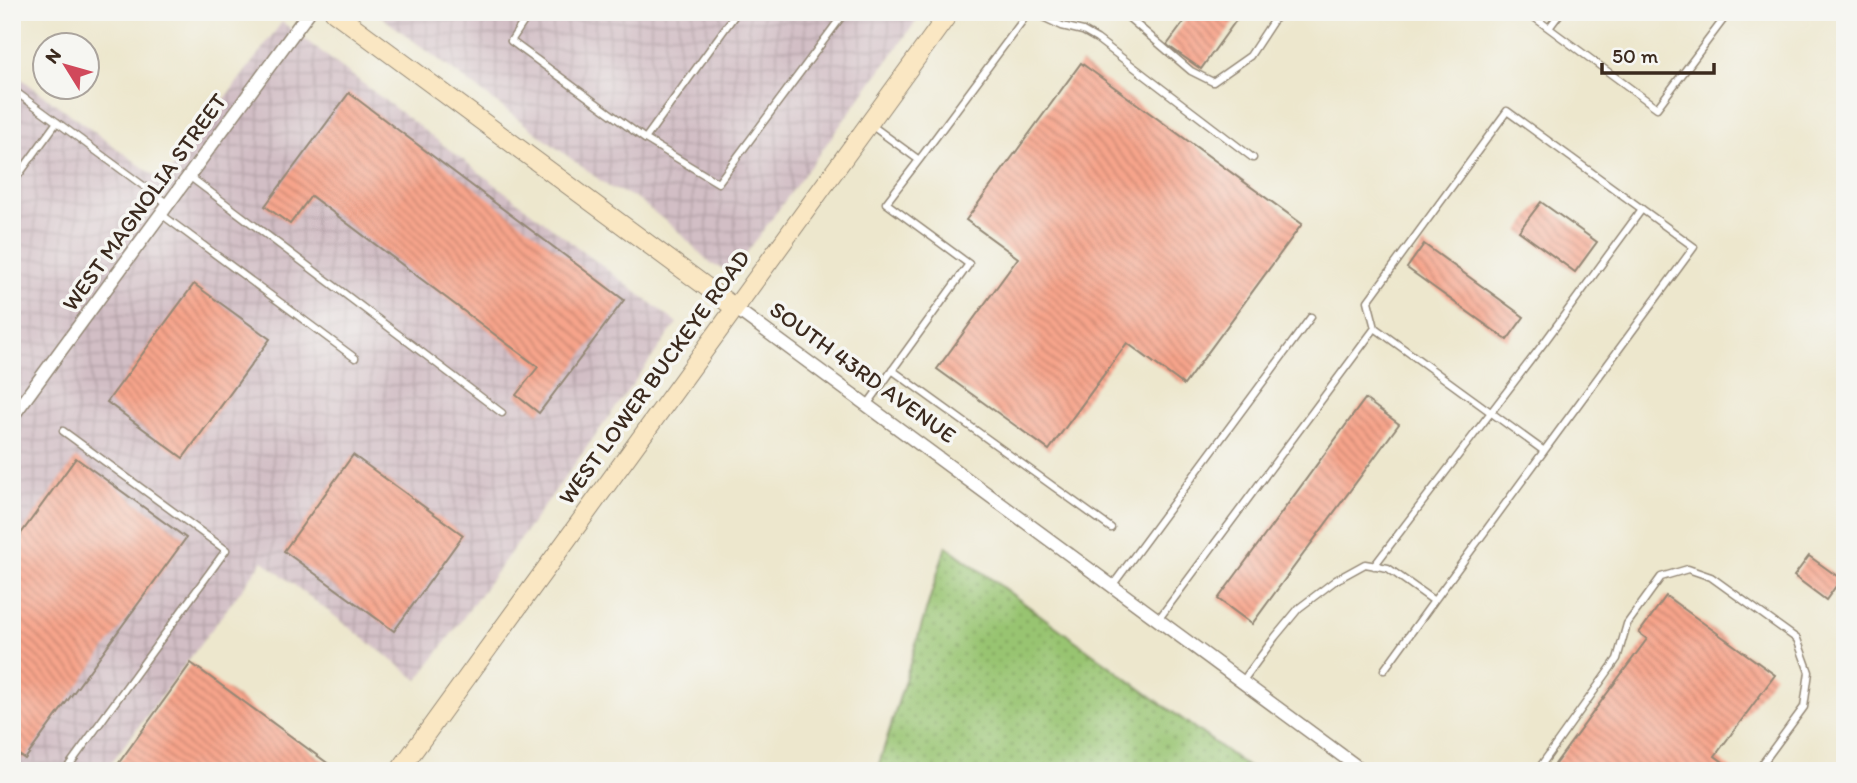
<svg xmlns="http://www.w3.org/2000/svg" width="1857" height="783" font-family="Itim,sans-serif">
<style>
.industrial{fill:url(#industrial-grid)}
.grass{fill:url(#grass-dots);stroke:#6a7748;stroke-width:2}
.building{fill:url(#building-back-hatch)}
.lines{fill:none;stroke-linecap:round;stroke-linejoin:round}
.lane-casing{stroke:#948876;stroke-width:9}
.street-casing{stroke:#948876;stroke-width:15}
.secondary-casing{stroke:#948876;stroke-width:20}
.lane{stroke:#fff;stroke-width:6}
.street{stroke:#fff;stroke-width:12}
.secondary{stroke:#fae7c3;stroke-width:18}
.labels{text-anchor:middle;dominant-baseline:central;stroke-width:7;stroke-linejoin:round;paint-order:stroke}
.street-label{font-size:23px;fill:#3b2a1e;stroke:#f6f6f2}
</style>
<defs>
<pattern id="industrial-grid" width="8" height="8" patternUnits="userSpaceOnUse" patternTransform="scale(1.75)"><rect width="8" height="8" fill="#d2bec5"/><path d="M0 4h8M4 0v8" fill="none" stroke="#b5a3a9"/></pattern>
<pattern id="grass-dots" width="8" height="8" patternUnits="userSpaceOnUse" patternTransform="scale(1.75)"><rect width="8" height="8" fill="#98c471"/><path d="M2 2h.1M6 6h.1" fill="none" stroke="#7d9f5c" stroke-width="1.8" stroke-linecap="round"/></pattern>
<pattern id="building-back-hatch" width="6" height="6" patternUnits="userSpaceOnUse" patternTransform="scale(1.75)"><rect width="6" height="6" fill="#f7a48b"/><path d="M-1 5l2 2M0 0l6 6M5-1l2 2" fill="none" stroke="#c98671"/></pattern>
</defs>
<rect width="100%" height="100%" fill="#f6f6f2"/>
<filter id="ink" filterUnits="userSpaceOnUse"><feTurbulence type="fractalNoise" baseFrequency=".0143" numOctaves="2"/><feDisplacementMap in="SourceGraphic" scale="14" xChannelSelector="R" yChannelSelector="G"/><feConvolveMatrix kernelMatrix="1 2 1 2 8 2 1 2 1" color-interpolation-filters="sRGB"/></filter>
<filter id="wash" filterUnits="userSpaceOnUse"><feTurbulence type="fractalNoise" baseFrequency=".00686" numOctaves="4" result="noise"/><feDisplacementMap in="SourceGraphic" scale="28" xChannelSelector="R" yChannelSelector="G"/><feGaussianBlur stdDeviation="1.57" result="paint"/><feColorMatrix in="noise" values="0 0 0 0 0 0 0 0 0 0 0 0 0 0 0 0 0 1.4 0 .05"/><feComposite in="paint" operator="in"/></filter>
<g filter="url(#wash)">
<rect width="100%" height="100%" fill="#ede7cd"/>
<path class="industrial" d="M375,12H923L740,262L731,267L721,268L711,264L676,229L634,197L609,187Z
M282,22L677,323L418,680L263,561L105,771H12V72L163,182Z"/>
<path class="grass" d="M946,546L1253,771H877Z"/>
<g id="blocks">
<path class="building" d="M1179,12H1242L1201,69L1167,45L1187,18Z
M1081,63L1302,224L1184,385L1127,343L1049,450L937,369L1018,258L966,220Z
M349,93L624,300L539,413L516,395L538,367L311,196L290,224L265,206Z
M1541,202L1597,242L1575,272L1519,231Z
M1424,244L1524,317L1507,340L1407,268Z
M194,284L270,339L183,458L107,402Z
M1365,399L1399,424L1252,624L1218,599Z
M353,455L463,535L394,631L284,551Z
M76,458L186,538L25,759L12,750V546Z
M1809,556L1841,579L1826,600L1794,576Z
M1666,596L1775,675L1715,756L1735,771H1557L1553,767L1647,639L1639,633Z
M191,663L330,765L325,771H113Z"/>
</g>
</g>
<g filter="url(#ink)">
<use href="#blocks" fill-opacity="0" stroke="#948876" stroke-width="2"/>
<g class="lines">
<g class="lane-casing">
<path id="lane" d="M530,12L511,41L645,139L737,12
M1032,12L1062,26L1083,31L1097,39L1253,158
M1122,12L1191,71L1213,82L1250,56L1279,12
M1527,12L1657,108L1729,12
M1549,28L1561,12
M12,89L168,204
M871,125L919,160L1029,12
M645,139L718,183L845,12
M189,176L502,413
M12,184L57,122
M161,214L355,358
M1375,328L1368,301L1507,111L1694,247L1544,451
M892,370L1111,528
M867,405L969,264L886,203L919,160
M63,431L226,550L65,771
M1374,566L1546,340L1642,209
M1112,586L1311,317
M1158,620L1375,328L1544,451L1434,601L1388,568L1365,564L1336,580L1299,608L1275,637L1242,682
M1384,670L1434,601
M1537,771L1617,659L1627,624L1661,577L1688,569L1711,577L1797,639L1809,672L1804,707L1757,771"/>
</g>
<g class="street-casing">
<path id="street" d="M735,308L1363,771
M12,417L309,12"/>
</g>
<g class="secondary-casing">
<path id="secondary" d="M334,12L735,308
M399,771L950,12"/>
</g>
<use href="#lane" class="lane"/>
<use href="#street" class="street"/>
<use href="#secondary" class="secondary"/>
</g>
</g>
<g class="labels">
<g class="street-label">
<text transform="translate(144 202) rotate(-54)">WEST MAGNOLIA STREET</text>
<text transform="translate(863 372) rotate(36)">SOUTH 43RD AVENUE</text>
<text transform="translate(654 377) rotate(-54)">WEST LOWER BUCKEYE ROAD</text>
</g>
</g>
<rect width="1857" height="783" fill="none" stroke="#f6f6f2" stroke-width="42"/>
<g transform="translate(66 66) rotate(307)"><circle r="33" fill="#f6f6f2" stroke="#aba49d" stroke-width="2"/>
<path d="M0-5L12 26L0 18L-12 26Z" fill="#d1495b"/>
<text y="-10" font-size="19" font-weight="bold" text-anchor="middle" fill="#3b2a1e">N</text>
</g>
<path d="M1602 63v10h112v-10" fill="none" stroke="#3b2a1e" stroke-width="3.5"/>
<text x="1612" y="63" font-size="21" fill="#3b2a1e" stroke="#f6f6f2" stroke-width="5" paint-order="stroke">50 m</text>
</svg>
